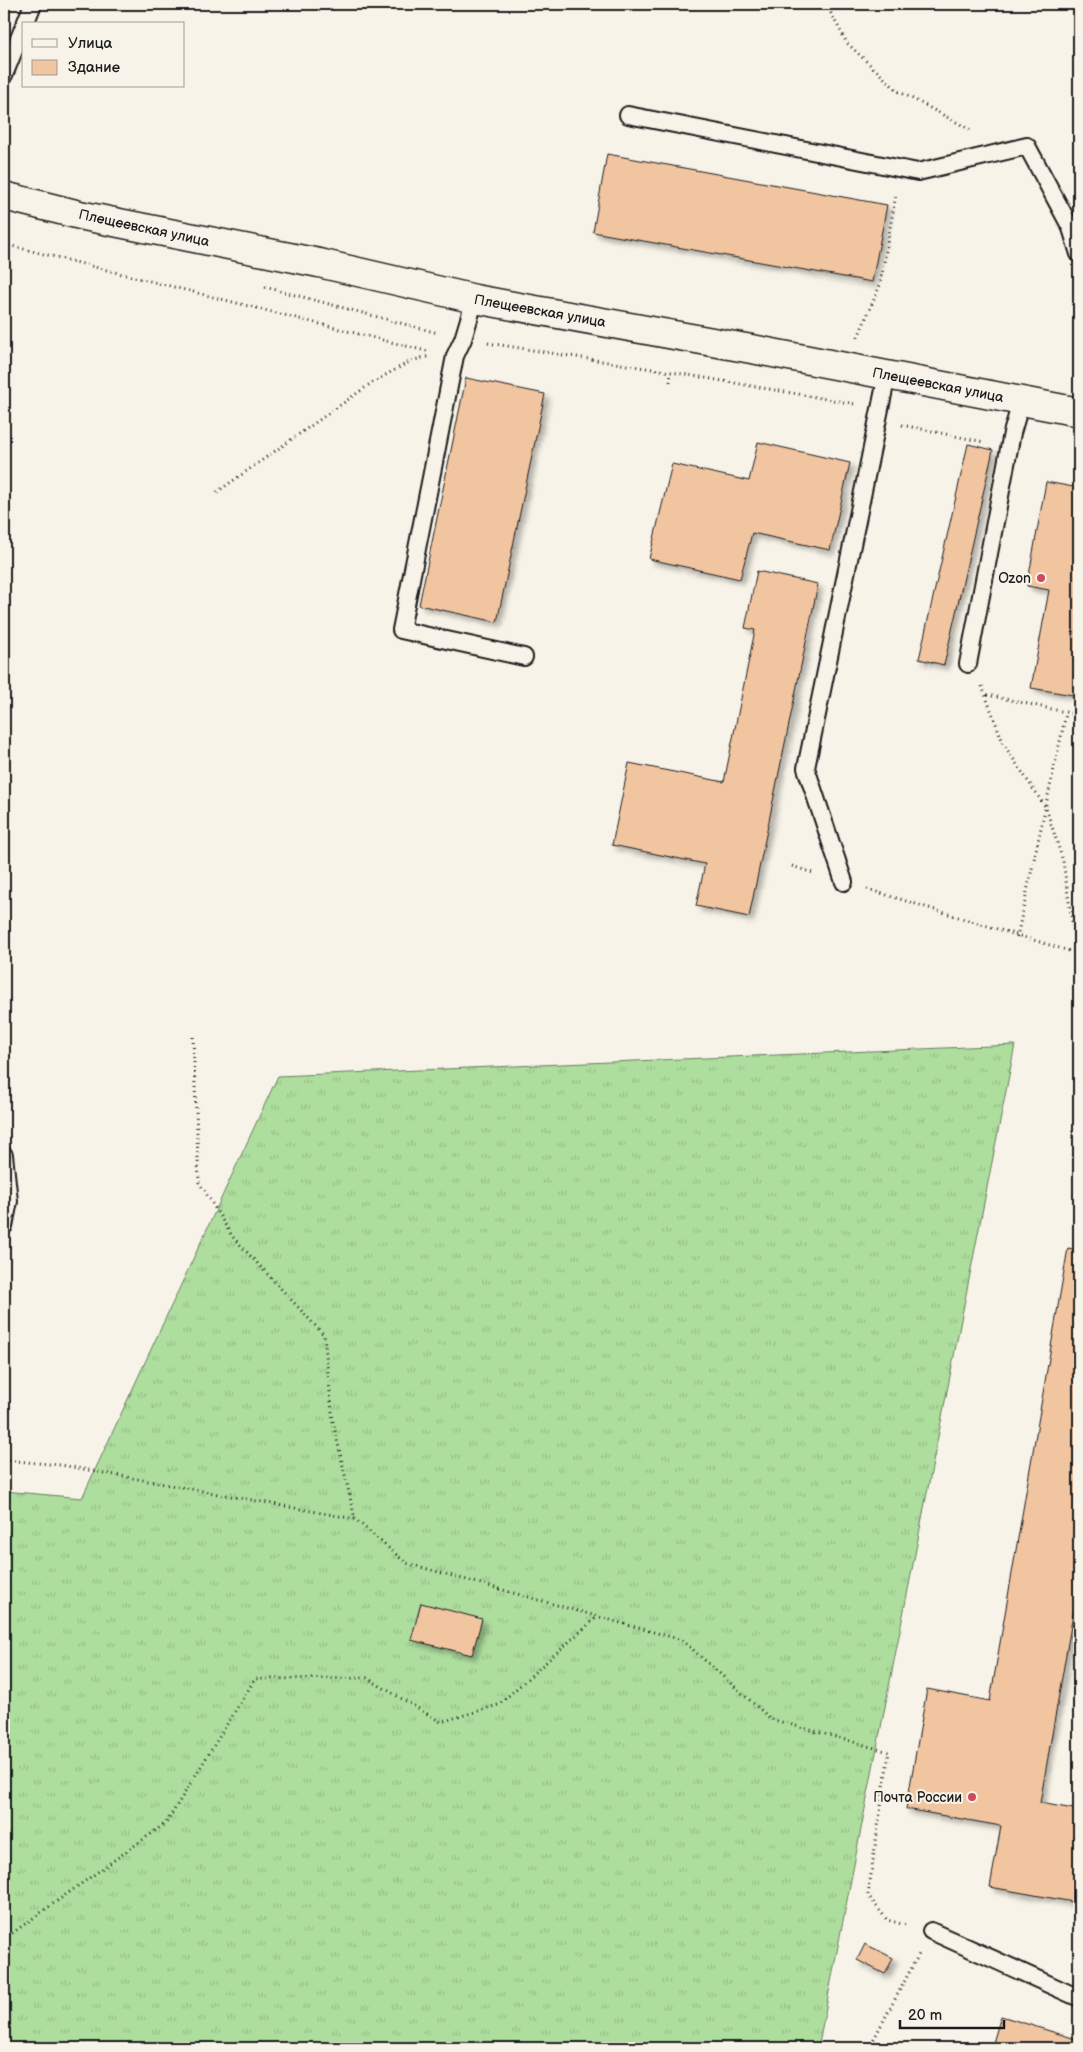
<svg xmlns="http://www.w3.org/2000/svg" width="1083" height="2052" font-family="'Balsamiq Sans',sans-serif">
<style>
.grass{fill:url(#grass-tufts);stroke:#657d5d}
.building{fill:#f2c5a1;stroke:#1c1c1c;filter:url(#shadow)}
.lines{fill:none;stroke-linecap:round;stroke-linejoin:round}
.lane-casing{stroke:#1c1c1c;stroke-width:20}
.secondary-casing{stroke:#1c1c1c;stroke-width:31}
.path{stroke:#1c1c1c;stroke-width:3;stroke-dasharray:1 4;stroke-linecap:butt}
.lane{stroke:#f7f3e8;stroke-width:16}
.secondary{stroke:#f7f3e8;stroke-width:28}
.poi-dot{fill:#d1495b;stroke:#f7f3e8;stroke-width:2}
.labels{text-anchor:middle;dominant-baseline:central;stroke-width:4;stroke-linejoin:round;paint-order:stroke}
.street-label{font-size:14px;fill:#1c1c1c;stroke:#f7f3e8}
.poi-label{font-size:14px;fill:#1c1c1c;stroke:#f7f3e8;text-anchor:end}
</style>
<defs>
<pattern id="grass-tufts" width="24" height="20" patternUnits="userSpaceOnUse" patternTransform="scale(1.25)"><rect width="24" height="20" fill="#aede9e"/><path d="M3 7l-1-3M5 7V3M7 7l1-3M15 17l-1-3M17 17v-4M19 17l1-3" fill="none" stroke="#95be88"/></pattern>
<filter id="shadow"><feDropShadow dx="4.5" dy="4.5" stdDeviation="2.5" flood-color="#0004"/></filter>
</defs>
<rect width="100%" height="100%" fill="#f7f3e8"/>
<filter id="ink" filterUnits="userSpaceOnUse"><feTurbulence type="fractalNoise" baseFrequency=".02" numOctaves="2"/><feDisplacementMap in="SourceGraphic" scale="10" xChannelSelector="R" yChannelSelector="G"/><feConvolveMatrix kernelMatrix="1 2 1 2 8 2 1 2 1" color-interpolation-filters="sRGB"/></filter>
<g filter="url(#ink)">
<path class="grass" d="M1015,1045L818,2048H4V1491L82,1498L278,1076Z"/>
<path class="building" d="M607,154L887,205L872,282L593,232Z
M466,378L545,394L497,622L419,605Z
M758,442L850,463L830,550L752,533L740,579L649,559L672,464L749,481Z
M968,444L993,450L944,665L919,659Z
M1046,482L1079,488V696L1031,688L1049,590L1027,586Z
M757,571L818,584L749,917L696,906L705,864L612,845L629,763L724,782L755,630L745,628Z
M1068,1248L1079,1250V1580L1040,1803L1079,1810V1903L990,1887L1001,1826L906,1809L927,1689L990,1701Z
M421,1603L482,1619L472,1655L411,1640Z
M865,1944L893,1958L885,1974L857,1960Z
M1001,2016L1079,2040V2048H1000L992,2046Z"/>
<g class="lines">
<g class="lane-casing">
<path id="lane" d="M25,24L33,4
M4,75L24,26
M628,115L918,172L1027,146L1071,228L1079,254
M475,299L463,339L455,356L401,630L524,657
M968,664L1012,433L1021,402
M844,882L806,768L887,375
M4,1155L9,1201L4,1226
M931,1931L1079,1998"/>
</g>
<g class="secondary-casing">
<path id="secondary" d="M4,196L84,216L319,263L475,299L757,350L1079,412"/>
</g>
<path class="path" d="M826,4L847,43L898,91L973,131
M4,244L430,352
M265,287L438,333
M858,337L880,285L896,194
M488,343L671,372L855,404
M670,382L671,372
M902,425L984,442
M217,492L373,382L411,361L430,356
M982,686L1004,745L1046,808L1063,861L1072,922L1079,952
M987,695L1079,715
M792,866L813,873
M867,889L1079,954
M1017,937L1066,714
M193,1037L199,1182L232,1236L324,1335L333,1422L355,1519
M4,1460L61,1465L355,1519L406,1563L682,1640L771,1719L889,1752L868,1895L887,1920L906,1925
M4,1939L166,1823L255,1679L367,1678L441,1722L498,1705L598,1616
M869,2048L919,1954"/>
<use href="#lane" class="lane"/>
<use href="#secondary" class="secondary"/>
</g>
</g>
<g class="poi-dot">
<circle cx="1041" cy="578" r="5"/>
<circle cx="972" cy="1797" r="5"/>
</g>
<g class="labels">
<g class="street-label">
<text transform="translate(144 228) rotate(12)">Плещеевская улица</text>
<text transform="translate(540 311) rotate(10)">Плещеевская улица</text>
<text transform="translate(938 385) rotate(11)">Плещеевская улица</text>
</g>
<g class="poi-label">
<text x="1031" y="578">Ozon</text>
<text x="962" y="1797">Почта России</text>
</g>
</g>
<rect width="1083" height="2052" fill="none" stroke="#f7f3e8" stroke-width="20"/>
<rect x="10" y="10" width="1063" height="2032" fill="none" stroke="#1c1c1c" stroke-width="2" filter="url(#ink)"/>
<rect x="22" y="22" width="162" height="65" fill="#f7f3e8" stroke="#9f9d96"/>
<rect x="32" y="39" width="25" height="8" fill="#f7f3e8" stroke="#9f9d96"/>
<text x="68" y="48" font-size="15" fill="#1c1c1c">Улица</text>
<rect x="32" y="60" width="25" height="15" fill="#f2c5a1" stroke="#9f9d96"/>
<text x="68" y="72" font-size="15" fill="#1c1c1c">Здание</text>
<path d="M900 2020v8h104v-8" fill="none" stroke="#1c1c1c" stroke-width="2.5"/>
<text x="908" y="2020" font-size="15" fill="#1c1c1c" stroke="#f7f3e8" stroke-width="4" paint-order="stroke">20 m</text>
</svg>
